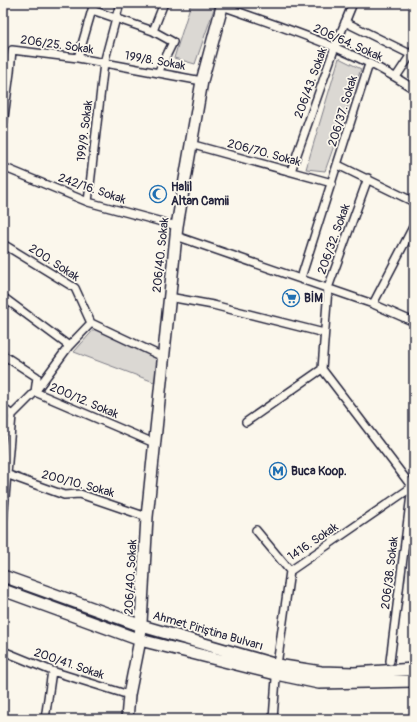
<svg xmlns="http://www.w3.org/2000/svg" width="417" height="722" font-family="Pangolin,sans-serif">
<style>
.green{fill:#dbd8d3;stroke:#7e7d87}
.lines{fill:none;stroke-linecap:round;stroke-linejoin:round}
.street-casing{stroke:#22223b;stroke-width:10}
.secondary-casing{stroke:#22223b;stroke-width:14}
.street{stroke:#fbf7ec;stroke-width:7}
.secondary{stroke:#fbf7ec;stroke-width:11}
.labels{text-anchor:middle;dominant-baseline:central;stroke-width:3.5;stroke-linejoin:round;paint-order:stroke}
.street-label{font-size:12px;fill:#22223b;stroke:#fbf7ec}
.poi-label{font-size:12px;font-weight:bold;fill:#22223b;stroke:#fbf7ec;text-anchor:start}
</style>
<rect width="100%" height="100%" fill="#fbf7ec"/>
<filter id="ink" filterUnits="userSpaceOnUse"><feTurbulence type="fractalNoise" baseFrequency=".025" numOctaves="2"/><feDisplacementMap in="SourceGraphic" scale="8" xChannelSelector="R" yChannelSelector="G"/><feConvolveMatrix kernelMatrix="1 2 1 2 8 2 1 2 1" color-interpolation-filters="sRGB"/></filter>
<g filter="url(#ink)">
<path class="green" d="M191,3L215,6L195,64L174,58Z
M339,58L361,69L325,171L306,169Z
M96,327L160,358L154,382L74,352Z"/>
<g class="lines">
<g class="street-casing">
<path id="street" d="M412,3L414,4
M222,6C287,29 356,50 414,89
M92,10L153,31L173,42L158,73
M345,22L414,56
M153,31L164,3
M78,58L94,3
M3,71L10,72L12,50L78,58L202,81
M396,77L414,50
M3,125L10,72
M190,144L332,183
M338,165L414,202
M3,167L88,202L177,226
M291,171L335,47L353,3
M88,202L104,63L120,3
M176,236L373,304L414,322
M3,244L75,288L91,323L163,357
M301,278L369,64
M3,297L69,346
M169,297L213,305L324,333
M373,304L414,225
M3,355L37,377L35,392L154,443
M322,369L328,288L368,178
M322,369L412,487
M3,408L12,415
M246,422L322,369
M3,473L64,495L80,494L147,517
M3,521L12,415L35,392L69,346L91,323
M256,530L290,571
M3,651L52,671L129,695
M390,661L412,487
M45,719L52,671
M273,719L277,665L290,571L412,487"/>
</g>
<g class="secondary-casing">
<path id="secondary" d="M3,576L142,626L277,665L321,672L354,673L414,669
M3,590L140,640L276,674L319,683L414,681
M127,719L129,695L140,640L147,517L177,226L202,81L223,3"/>
</g>
<use href="#street" class="street"/>
<use href="#secondary" class="secondary"/>
</g>
</g>
<defs>
<g id="mosque-ring" transform="scale(0.9)"><circle r="9.5" fill="#fbf7ec" stroke="#1f6fb2" stroke-width="1.5"/><path d="M3.5-4.9A6 6 0 1 0 3.5 4.9A5 5 0 1 1 3.5-4.9Z" fill="#1f6fb2"/></g>
<g id="supermarket-ring" transform="scale(0.9)"><circle r="9.5" fill="#fbf7ec" stroke="#1f6fb2" stroke-width="1.5"/><path d="M-6-5.5h2.5l.6 2H6L4.5 2H-2.5L-4.4-4H-6ZM-1.5 3.2a1.3 1.3 0 1 0 .1 0ZM3 3.2a1.3 1.3 0 1 0 .1 0Z" fill="#1f6fb2"/></g>
<g id="metro-ring" transform="scale(0.9)"><circle r="9.5" fill="#fbf7ec" stroke="#1f6fb2" stroke-width="1.5"/><path d="M-5.5 5V-5H-3L0 0L3-5H5.5V5H3V-.5L0 4L-3-.5V5Z" fill="#1f6fb2"/></g>
</defs>
<g fill-rule="evenodd">
<use href="#mosque-ring" x="158" y="194"/>
<use href="#supermarket-ring" x="291" y="298"/>
<use href="#metro-ring" x="278" y="471"/>
</g>
<g class="labels">
<g class="street-label">
<text transform="translate(348 43) rotate(24)">206/64. Sokak</text>
<text transform="translate(57 45) rotate(8)">206/25. Sokak</text>
<text transform="translate(155 61) rotate(10)">199/8. Sokak</text>
<text transform="translate(311 83) rotate(-70)">206/43. Sokak</text>
<text transform="translate(343 111) rotate(-73)">206/37. Sokak</text>
<text transform="translate(85 131) rotate(-83)">199/9. Sokak</text>
<text transform="translate(264 153) rotate(15)">206/70. Sokak</text>
<text transform="translate(92 189) rotate(19)">242/16. Sokak</text>
<text transform="translate(334 239) rotate(-70)">206/32. Sokak</text>
<text transform="translate(161 255) rotate(-84)">206/40. Sokak</text>
<text transform="translate(54 263) rotate(33)">200. Sokak</text>
<text transform="translate(84 401) rotate(23)">200/12. Sokak</text>
<text transform="translate(78 484) rotate(15)">200/10. Sokak</text>
<text transform="translate(313 542) rotate(-34)">1416. Sokak</text>
<text transform="translate(390 573) rotate(-83)">206/38. Sokak</text>
<text transform="translate(131 577) rotate(-87)">206/40. Sokak</text>
<text transform="translate(208 631) rotate(16)">Ahmet Piriştina Bulvarı</text>
<text transform="translate(69 664) rotate(19)">200/41. Sokak</text>
</g>
<g class="poi-label">
<text x="171" y="187">Halil<tspan x="171" dy="14">Altan Camii</tspan></text>
<text x="304" y="298">BİM</text>
<text x="291" y="471">Buca Koop.</text>
</g>
</g>
<rect width="417" height="722" fill="none" stroke="#fbf7ec" stroke-width="16"/>
<rect x="8" y="8" width="401" height="706" fill="none" stroke="#22223b" stroke-width="1.5" filter="url(#ink)"/>
</svg>
